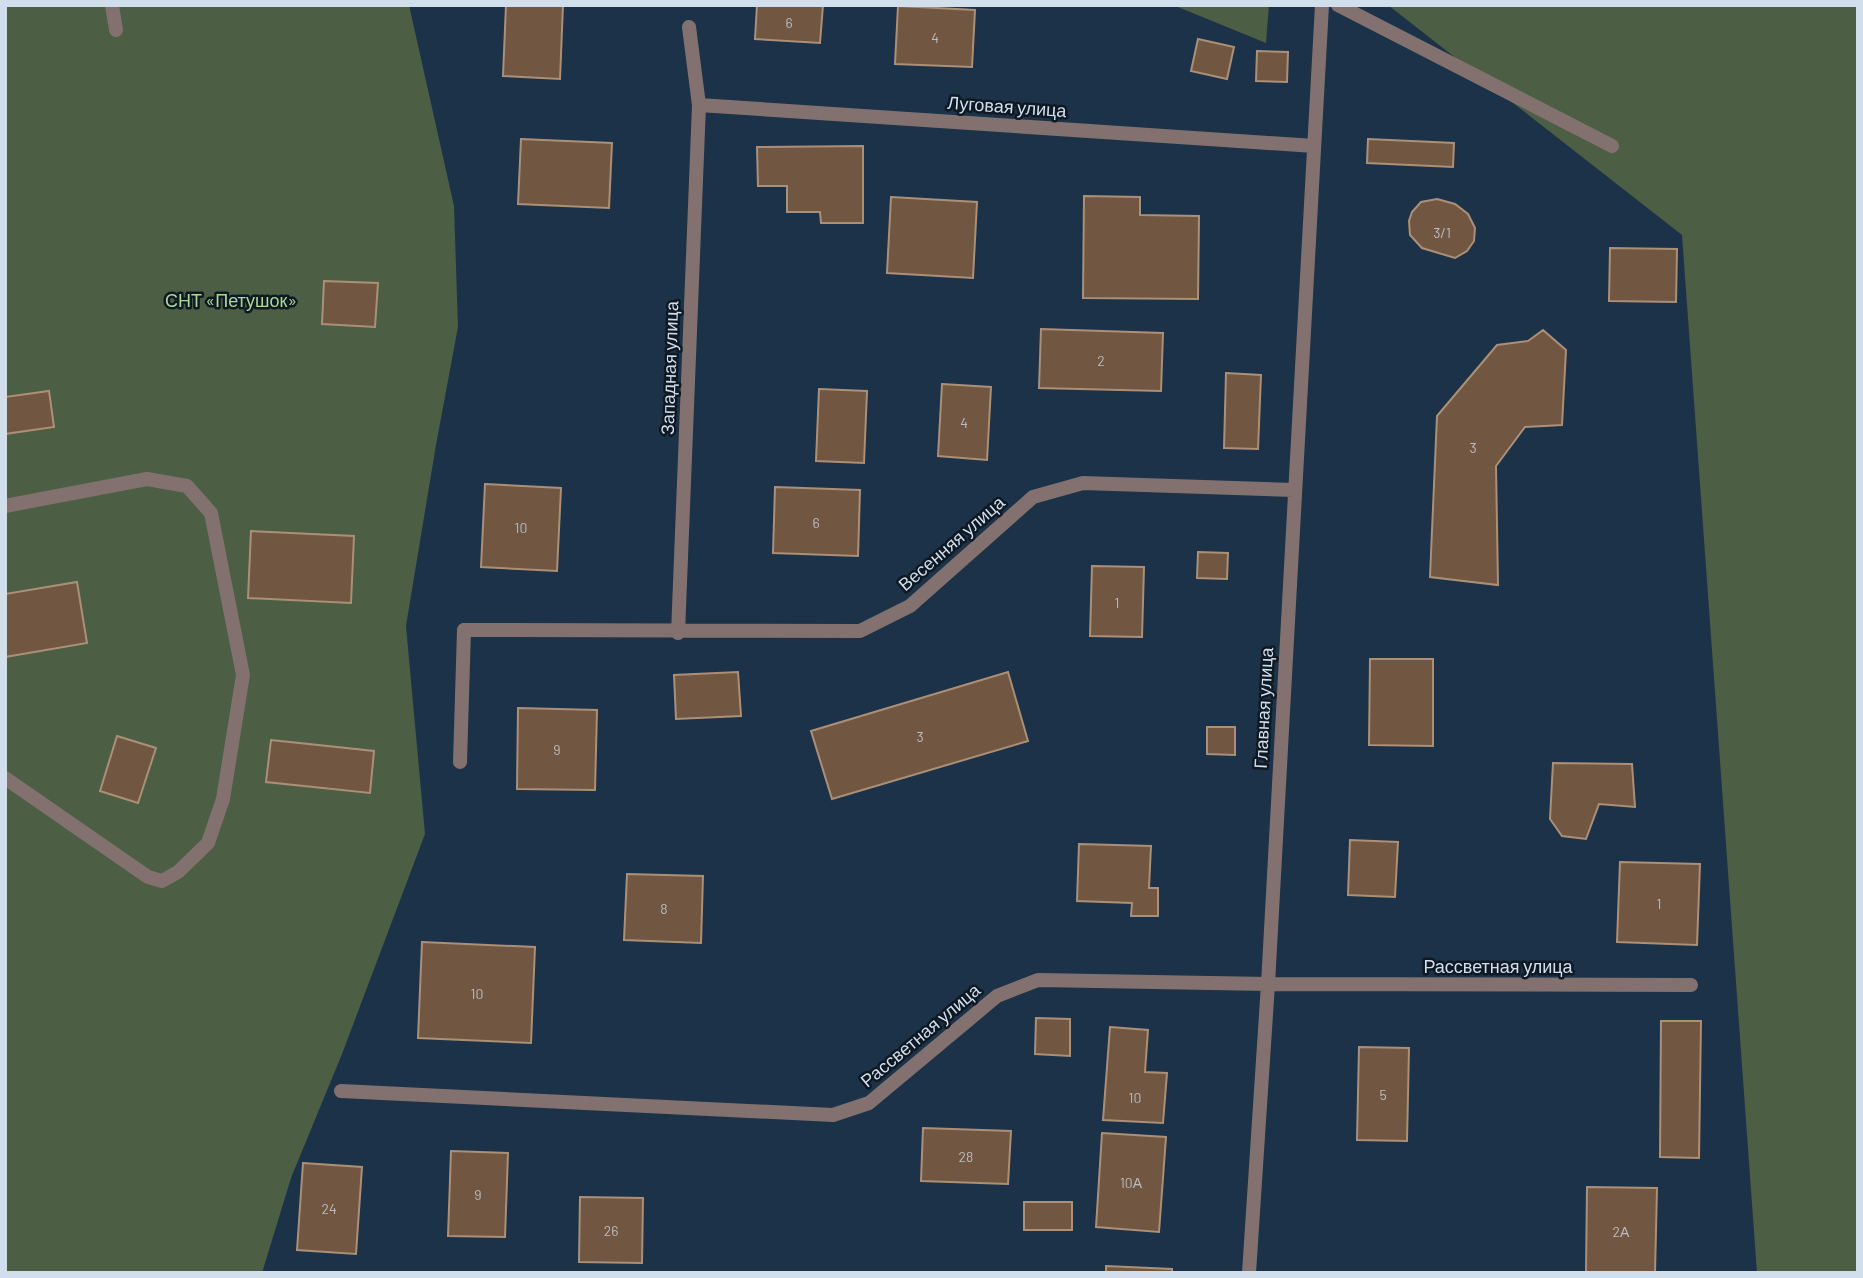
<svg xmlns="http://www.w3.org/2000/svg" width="1863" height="1278" font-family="Barlow,sans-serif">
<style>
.green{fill:#4c5e44}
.building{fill:#715641;stroke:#ac8f77;stroke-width:2}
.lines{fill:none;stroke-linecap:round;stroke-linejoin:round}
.lane{stroke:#82716e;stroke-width:14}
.street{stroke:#82716e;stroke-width:14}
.labels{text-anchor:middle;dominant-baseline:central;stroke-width:5;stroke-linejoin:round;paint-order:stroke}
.number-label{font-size:14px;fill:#b9bdc2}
.street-label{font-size:18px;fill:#d1dfed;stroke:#0f1923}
.park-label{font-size:18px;fill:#abd896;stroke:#0f1923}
</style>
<rect width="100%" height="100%" fill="#1c3248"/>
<path class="green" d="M5,5H409L454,206L458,327L436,445L406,626L425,834L342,1054L291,1178L262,1273H5Z
M1173,5H1269L1266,43Z
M1388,5H1858V1273H1757L1682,235Z"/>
<path class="building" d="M506,5H563L560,79L503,76Z
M757,5H823L820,43L755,39Z
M898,6L975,10L972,67L895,64Z
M1198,39L1234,47L1227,79L1191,71Z
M1257,51L1288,52L1287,82L1256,81Z
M521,139L612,143L609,208L518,204Z
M1368,139L1454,143L1453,167L1367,163Z
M863,146V223H821L820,212H787V186H758L757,147Z
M1084,196L1140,197V215L1199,216L1198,299L1083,298Z
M891,197L977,202L973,278L887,273Z
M1437,199L1455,204L1468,214L1475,228L1474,241L1467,251L1455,258L1422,248L1410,235L1409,221L1412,212L1421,202Z
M1610,248L1677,249L1676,302L1609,301Z
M324,281L378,283L375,327L322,324Z
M1041,329L1163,333L1161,391L1039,388Z
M1543,330L1566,350L1562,425L1525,427L1496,466L1498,585L1430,577L1437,416L1497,345L1528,341Z
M1226,373L1261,375L1258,449L1224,448Z
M942,384L991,387L987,460L938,456Z
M819,389L867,391L864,463L816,461Z
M49,391L54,427L5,434V397Z
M485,484L561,488L557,571L481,567Z
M775,487L860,490L858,556L773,553Z
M251,531L354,536L351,603L248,598Z
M1198,552L1228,553L1227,579L1197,578Z
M1092,566L1144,567L1142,637L1090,636Z
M77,582L87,643L5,657V594Z
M1370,659H1433V746L1369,745Z
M738,672L741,716L676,719L674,675Z
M1008,672L1028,741L832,799L811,731Z
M518,708L597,710L595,790L517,789Z
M1207,727H1235V755L1207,754Z
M117,736L156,748L138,803L100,791Z
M271,740L374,751L370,793L266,782Z
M1553,763L1632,764L1635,807L1599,804L1586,839L1562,836L1550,819Z
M1350,840L1398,842L1395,897L1348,895Z
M1079,844L1151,846L1149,888H1158V916H1131L1132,903L1077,901Z
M1620,862L1700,864L1697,945L1617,942Z
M627,874L703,876L701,943L624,940Z
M422,942L535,947L531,1043L418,1038Z
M1036,1018L1070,1019V1056L1035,1054Z
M1661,1021H1701L1699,1158L1660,1157Z
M1110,1027L1148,1030L1145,1072L1167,1073L1163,1123L1103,1120Z
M1359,1047L1409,1048L1407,1141L1357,1140Z
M923,1128L1011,1131L1008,1184L921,1181Z
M1102,1133L1166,1137L1159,1232L1096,1227Z
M451,1151L508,1153L505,1237L448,1236Z
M303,1163L362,1167L356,1254L297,1250Z
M1587,1187L1657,1188L1655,1273H1586Z
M580,1197L643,1198L642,1263L579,1262Z
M1024,1202H1072V1230H1024Z
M1106,1266L1172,1269V1273H1106Z"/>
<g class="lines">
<path class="lane" d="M112,5L116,30
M1338,5L1612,146
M689,27L699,105
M5,506L147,479L187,486L211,513L243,675L223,799L208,843L178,872L162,881L148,877L5,778
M460,762L464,630"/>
<path class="street" d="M464,630L860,631L910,606L1033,497L1083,483L1294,490
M678,633L699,105L1314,146
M341,1091L833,1115L869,1103L997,996L1038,980L1268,984L1691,985
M1249,1273L1268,984L1322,5"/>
</g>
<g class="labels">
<g class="number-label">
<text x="789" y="22">6</text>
<text x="935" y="37">4</text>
<text x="1442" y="232">3/1</text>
<text x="1101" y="360">2</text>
<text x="964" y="422">4</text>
<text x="1473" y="447">3</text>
<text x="816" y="522">6</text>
<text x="521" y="527">10</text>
<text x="1117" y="602">1</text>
<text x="920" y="736">3</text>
<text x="557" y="749">9</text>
<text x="1659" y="903">1</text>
<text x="664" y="908">8</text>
<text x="477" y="993">10</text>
<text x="1383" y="1094">5</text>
<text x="1135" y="1097">10</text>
<text x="966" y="1156">28</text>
<text x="1131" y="1182">10А</text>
<text x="478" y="1194">9</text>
<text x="329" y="1208">24</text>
<text x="611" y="1230">26</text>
<text x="1621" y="1231">2А</text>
</g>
<g class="street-label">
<text transform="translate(1007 106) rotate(4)">Луговая улица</text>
<text transform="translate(669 368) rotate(-88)">Западная улица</text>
<text transform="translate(951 543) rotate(-41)">Весенняя улица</text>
<text transform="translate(1263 708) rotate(-87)">Главная улица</text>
<text x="1498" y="966">Рассветная улица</text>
<text transform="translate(920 1035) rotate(-40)">Рассветная улица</text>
</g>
<g class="park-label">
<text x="231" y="300">СНТ «Петушок»</text>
</g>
</g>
<rect width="1863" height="1278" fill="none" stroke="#d1dfed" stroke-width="14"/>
</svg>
